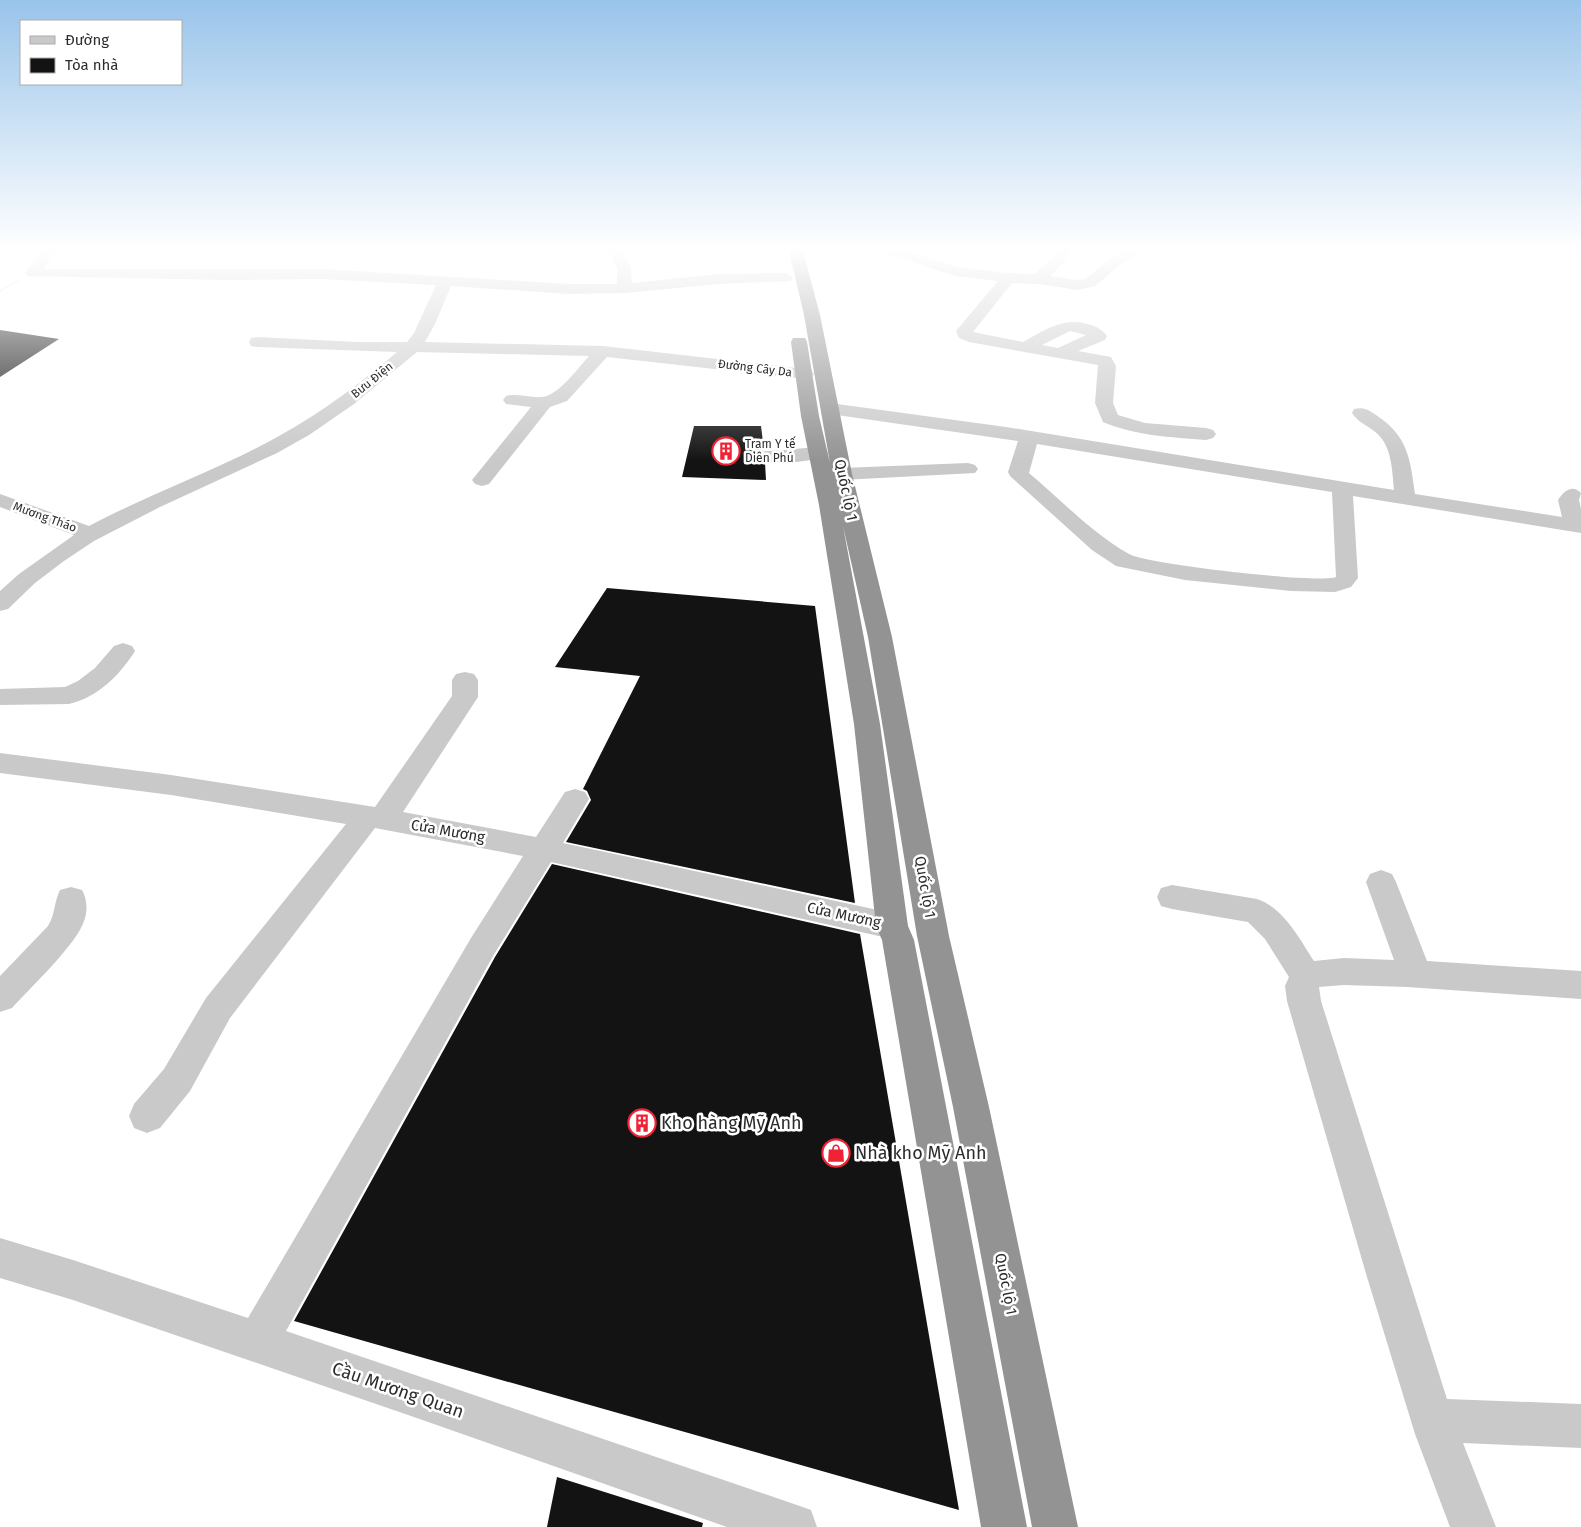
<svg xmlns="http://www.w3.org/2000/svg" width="1581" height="1527" font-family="'Fira Sans',sans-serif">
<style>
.building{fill:#131313}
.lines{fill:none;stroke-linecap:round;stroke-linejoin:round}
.path{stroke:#c9c9c9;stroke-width:2;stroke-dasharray:1 1;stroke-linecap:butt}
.minor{fill:#c9c9c9;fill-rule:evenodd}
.highway{fill:#939393;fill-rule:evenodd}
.labels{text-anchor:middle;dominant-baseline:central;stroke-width:5;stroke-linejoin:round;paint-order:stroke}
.far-street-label{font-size:12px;fill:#2c2c2c;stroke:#fff}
.far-poi-label{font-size:12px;fill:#2c2c2c;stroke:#fff;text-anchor:start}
.street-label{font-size:15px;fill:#2c2c2c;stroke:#fff}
.near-poi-label{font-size:18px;fill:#2c2c2c;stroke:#fff;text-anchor:start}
.near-street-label{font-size:18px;fill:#2c2c2c;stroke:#fff}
</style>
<rect width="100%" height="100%" fill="#fff"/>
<path class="building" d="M0,330L59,339L0,377Z
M694,426H761L764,450L756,451L752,456L757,462L765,463L766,480L682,477Z
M607,588L815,606L855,903L566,842L591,800L587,791L583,789L640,676L555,667Z
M552,864L860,934L959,1510L294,1321L495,957Z
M557,1477L703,1523L702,1527H547Z"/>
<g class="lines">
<path class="path" d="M0,291L19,280"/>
<path class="minor" d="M43,247H58L44,269H322L569,284H617V268L607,247H621L631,268L632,283L719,274L785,273L790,275L793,278L790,281L719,284L625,293L569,294L451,286L435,324L425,342L603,346L805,369L811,370L814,374L811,378L805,379L607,357L567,401L550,407L489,484L482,486L475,484L472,480L531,407L506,404L503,400L506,396C518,393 529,398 542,397C558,396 578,368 589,356L417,352L354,404L309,435L277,453L160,507L94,541L64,561L35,583L8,609L0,611V591L19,574L74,535L0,507V494L89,526C151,493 218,470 279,436C321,413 361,383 397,352L257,347L251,346L249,342L251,338L257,337L358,342H407L414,333L436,285L322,279L226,280L28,276L25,273Z
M854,247L897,248L957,267L1008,273L1035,274L1055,255L1056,247H1070L1071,251L1064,262L1050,276L1077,280L1085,279L1110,259L1131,247H1150L1120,265L1095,286L1077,290L1040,284L1012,283L973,332L1023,342C1046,329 1065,316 1091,325C1097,327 1104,331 1107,336L1105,340L1078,351L1111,357L1116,366L1113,403L1118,415L1145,423L1206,428L1213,430L1216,434L1213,438L1206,440C1171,437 1136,436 1103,422L1095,403L1098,365L969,342L959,338L956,331L998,281L955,276L895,256L861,251ZM1070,331L1086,335L1058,348L1042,345Z
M830,403L1006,427L1394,490C1392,469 1392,444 1374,431C1366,425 1357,421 1352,413L1354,409C1364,407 1368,410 1376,415C1408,436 1410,458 1415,494L1562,517L1558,500C1564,491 1572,484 1581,493L1579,500L1581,509V533L1353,496L1358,578L1351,587L1335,592L1291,591L1185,580L1116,566L1092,550L1010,476L1008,472L1018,441L823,413L821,409L823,405ZM1037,444L1332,492L1336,577C1319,584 1146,564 1129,554C1092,533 1061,500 1029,473Z
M818,447L825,449L828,453L825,457C804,462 778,465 757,460L754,456L757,452Z
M968,463L975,465L978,469L975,473L842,480L835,478L832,474L835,470L842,468Z
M123,643L132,646L135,651C119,676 98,697 69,704L0,705V689L65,687L78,681L95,668L114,646Z
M465,672L474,674L478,680V697L403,812L536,837L565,792L575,789L585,792L589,799L563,843L892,913L903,917L908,926L903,935L892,939L551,862L493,956L286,1331L794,1504L811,1510L817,1527H727L411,1416L73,1300L0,1278V1238L73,1260L248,1318L471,938L523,856L375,828L230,1018L190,1091L160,1128L147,1133L134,1128L129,1116L134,1104L164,1069L206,998L346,824L171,795L0,773V753L171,775L375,807L452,696V680L456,674Z
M1381,870L1392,874L1396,882L1427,961L1581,971V999L1407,987L1344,985L1319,987L1321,1001L1447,1399L1581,1404V1448L1463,1443L1496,1527H1450L1415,1434L1367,1277L1287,1001L1285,986L1289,977L1265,939L1248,922L1172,909L1161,906L1157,897L1161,888L1172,885L1257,899C1284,908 1299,938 1314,961L1344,958L1394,960L1366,882L1370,874Z
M71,887L82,890C87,899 88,911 84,921C77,944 30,988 12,1008L0,1012V976L48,926C55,915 54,902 60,890Z"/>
<path class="highway" d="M788,247H802L820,315L852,474L892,637L949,936L989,1107L1078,1527H1032L953,1107L917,936L868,637L843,526L880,724L908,926L914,940L1027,1527H981L882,940L876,926L854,724L819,505L801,416L791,342L793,338H805L807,342L819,416L830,463L804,315Z"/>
</g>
<linearGradient id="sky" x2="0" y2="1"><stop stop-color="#99c4ea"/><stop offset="0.54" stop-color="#fff"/><stop offset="1" stop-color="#fff" stop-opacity="0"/></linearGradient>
<rect width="1581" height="461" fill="url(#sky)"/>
<defs>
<g id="building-ring" transform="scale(1.4375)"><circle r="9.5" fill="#fff" stroke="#f02235" stroke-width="1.5"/><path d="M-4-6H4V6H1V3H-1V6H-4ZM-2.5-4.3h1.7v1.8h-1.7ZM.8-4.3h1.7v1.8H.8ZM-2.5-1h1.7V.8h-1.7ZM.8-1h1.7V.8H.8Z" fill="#f02235"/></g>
<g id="shop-ring" transform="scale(1.4375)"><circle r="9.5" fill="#fff" stroke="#f02235" stroke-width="1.5"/><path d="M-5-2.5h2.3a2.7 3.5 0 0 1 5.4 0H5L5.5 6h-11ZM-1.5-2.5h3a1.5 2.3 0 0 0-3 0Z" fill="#f02235"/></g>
</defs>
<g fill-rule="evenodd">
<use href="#building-ring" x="726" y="451"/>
<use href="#building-ring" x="642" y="1123"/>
<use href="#shop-ring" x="836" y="1153"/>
</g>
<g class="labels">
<g class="far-street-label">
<text transform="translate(755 368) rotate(7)">Đường Cây Da</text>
<text transform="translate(372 380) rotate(-39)">Bưu Điện</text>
<text transform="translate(45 517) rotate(20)">Mương Tháo</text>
</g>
<g class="far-poi-label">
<text x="745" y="444">Trạm Y tế<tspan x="745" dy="14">Diên Phú</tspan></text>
</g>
<g class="street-label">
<text transform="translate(846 490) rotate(78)">Quốc lộ 1</text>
<text transform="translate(448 831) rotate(10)">Cửa Mương</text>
<text transform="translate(925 887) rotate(80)">Quốc lộ 1</text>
<text transform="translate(844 915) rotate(12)">Cửa Mương</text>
<text transform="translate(1006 1284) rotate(79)">Quốc lộ 1</text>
</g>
<g class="near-poi-label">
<text x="661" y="1123">Kho hàng Mỹ Anh</text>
<text x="855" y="1153">Nhà kho Mỹ Anh</text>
</g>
<g class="near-street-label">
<text transform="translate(398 1390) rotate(19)">Cầu Mương Quan</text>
</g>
</g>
<rect x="20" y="20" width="162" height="65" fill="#ffffff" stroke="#ababab"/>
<rect x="30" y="36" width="25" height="8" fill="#c9c9c9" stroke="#ababab"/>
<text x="65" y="45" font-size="15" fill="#2c2c2c">Đường</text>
<rect x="30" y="58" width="25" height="15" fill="#131313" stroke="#ababab"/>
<text x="65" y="70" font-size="15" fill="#2c2c2c">Tòa nhà</text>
</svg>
